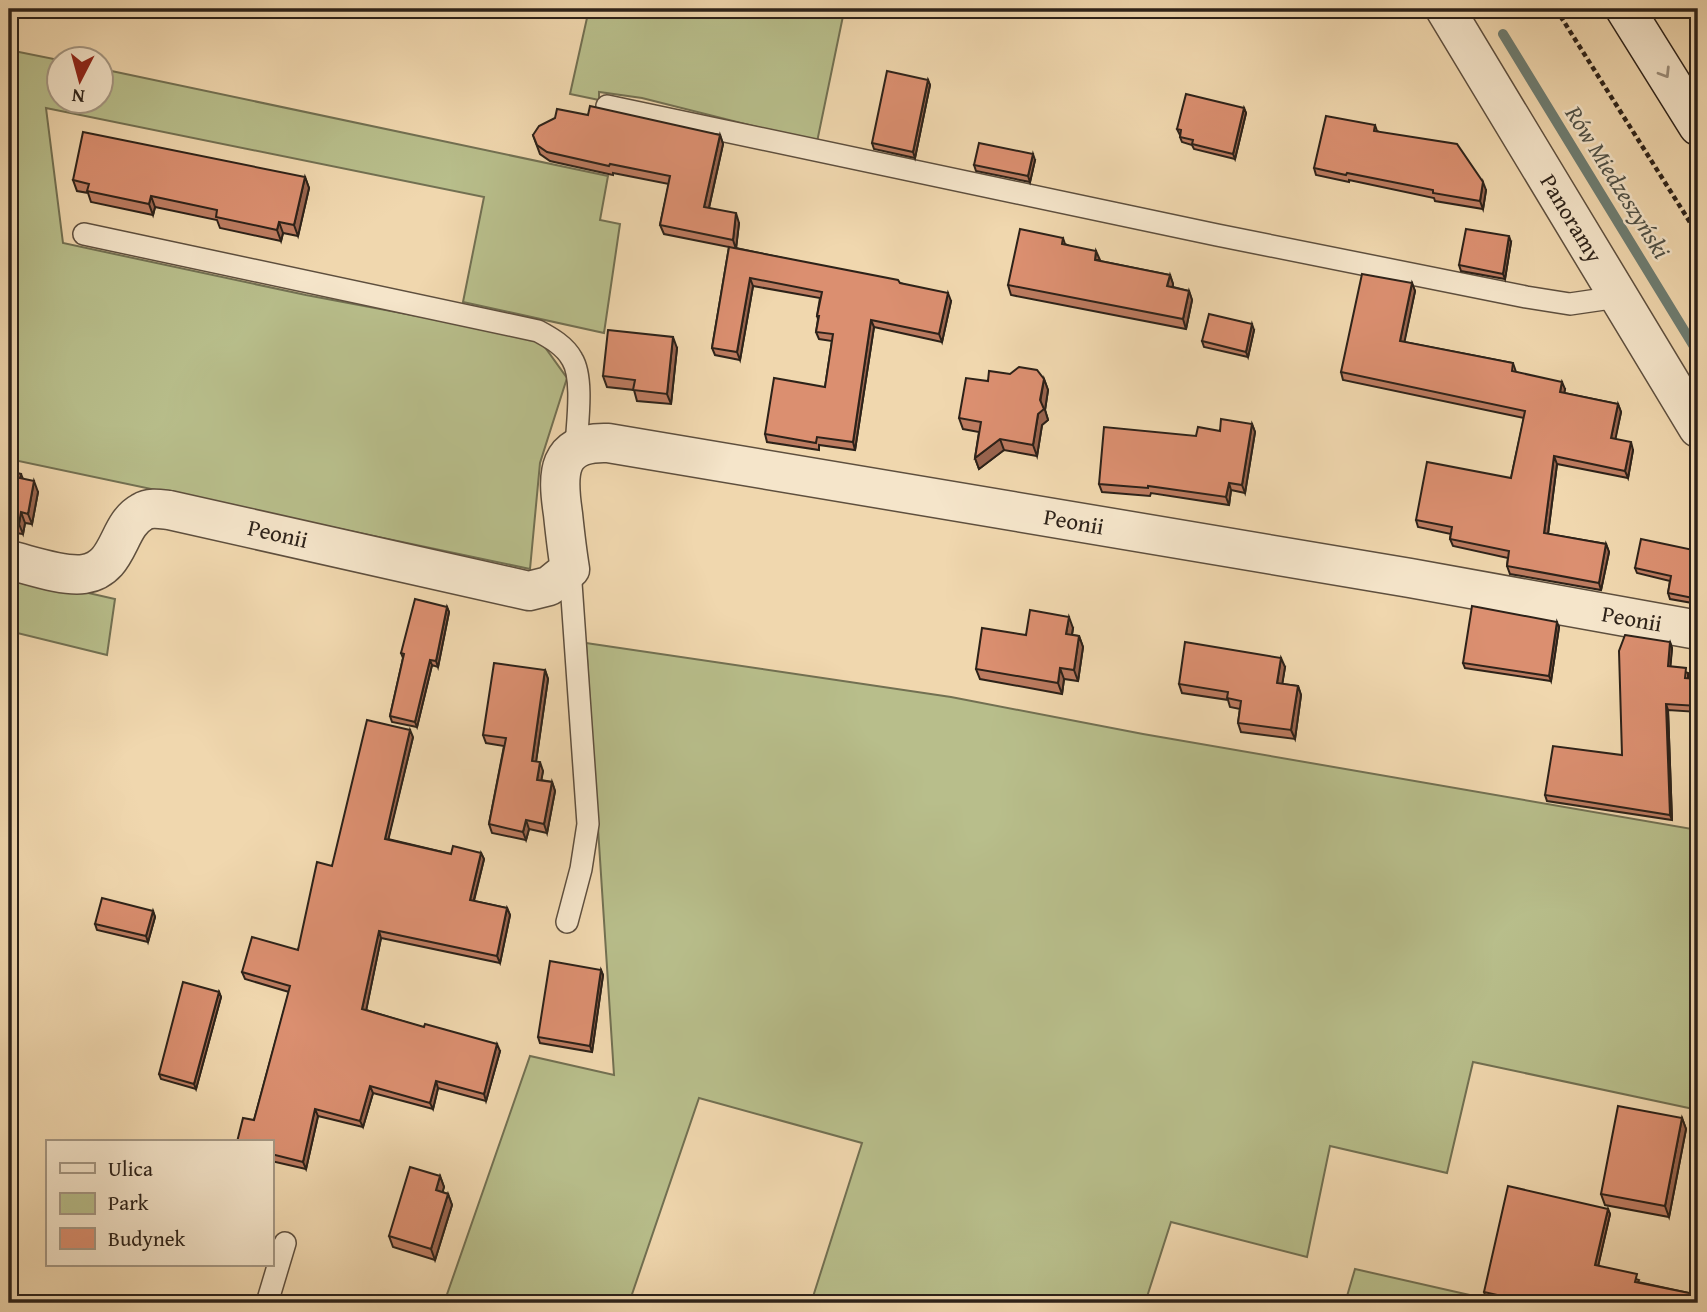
<svg xmlns="http://www.w3.org/2000/svg" width="1707" height="1312" font-family="'Gentium Book Plus',serif">
<style>
.green{fill:#b8be8b;stroke:#727052;stroke-width:2}
.lines{fill:none;stroke-linecap:round;stroke-linejoin:round}
.stream{stroke:#6e7d72;stroke-width:10}
.lane-casing{stroke:#5e4f3e;stroke-width:24}
.street-casing{stroke:#5e4f3e;stroke-width:41}
.secondary-casing{stroke:#2d2219;stroke-width:41}
.path{stroke:#2d2219;stroke-width:4.5;stroke-dasharray:5 3.5;stroke-linecap:butt}
.lane{stroke:#f5e5ca;stroke-width:21}
.street{stroke:#f5e5ca;stroke-width:38}
.secondary{stroke:#f5e5ca;stroke-width:38}
.wall{fill:#bc7b60;stroke:#2d2219;stroke-width:2}
.shaded-wall{fill:#99644e;stroke:#2d2219;stroke-width:2}
.building{fill:#db8f70;stroke:#2d2219;stroke-width:2}
.oneway{stroke:#9b8d7a}
.labels{text-anchor:middle;dominant-baseline:central;stroke-width:5;stroke-linejoin:round;paint-order:stroke}
.street-label{font-size:23px;fill:#2d2219;stroke:#f5e5ca}
.water-label{font-size:24px;font-style:italic;fill:#4e4f45;stroke:#f5e5ca}
</style>
<rect width="100%" height="100%" fill="#f0d7ae"/>
<filter id="stains"><feTurbulence type="fractalNoise" baseFrequency=".00286" numOctaves="4"/><feColorMatrix values="0 0 0 0 .2 0 0 0 0 .09 0 0 0 0 .02 0 0 0 .5 -.17"/></filter>
<radialGradient id="worn" r=".72"><stop offset=".6" stop-color="#630" stop-opacity="0"/><stop offset="1" stop-color="#630" stop-opacity=".3"/></radialGradient>
<path class="green" d="M589,9H810L843,16L817,142L642,98L599,92V100L570,94Z
M9,50L59,60L60,102H102V69L608,176L600,220L620,224L604,333L463,302L484,197L46,108L63,243L306,295L539,339L567,378L540,463L530,569L9,459Z
M9,575L115,599L107,655L9,631Z
M586,643L951,697L1143,734L1698,830V1110L1473,1062L1447,1173L1330,1146L1307,1257L1171,1222L1145,1303H811L862,1143L699,1098L629,1303H444L530,1056L614,1075Z
M1355,1269L1505,1303H1345Z"/>
<g class="lines">
<path class="stream" d="M1503,34L1698,353"/>
<g class="lane-casing">
<path id="lane" d="M607,106L1217,235L1526,297L1570,304L1618,297
M84,234L538,331C551,338 565,346 572,359C584,378 577,425 576,447
M567,922L581,869L588,824L570,569
M267,1303L285,1243"/>
</g>
<g class="street-casing">
<path id="street" d="M1445,9L1698,428
M9,560C30,565 63,577 84,574C121,568 116,526 142,512C150,507 160,509 169,510L529,591L549,586L570,569C567,551 565,533 563,514C557,474 556,441 608,443L1410,578L1698,630"/>
</g>
<g class="secondary-casing">
<path id="secondary" d="M1625,9L1698,126"/>
</g>
<path class="path" d="M1556,9L1698,235
M1492,16L1503,9
M1696,1249L1698,1240"/>
<use href="#lane" class="lane"/>
<use href="#street" class="street"/>
<use href="#secondary" class="secondary"/>
</g>
<path class="wall" d="M928,80L930,85L915,158L874,149L872,143Z
M1244,108L1246,113L1235,159L1194,149L1192,145L1182,142L1180,137V135L1177,129Z
M588,115L720,135L723,144L709,208L739,223L736,248L900,283L951,301L942,342L874,327L855,450L819,445V450L767,442L765,434L825,387L832,341L819,339L816,332L818,319L817,316L820,298L753,286L740,360L715,355L712,348L729,247L664,234L660,225L669,184L613,173V175L550,161L540,154L533,135Z
M1375,125L1377,131L1486,190L1483,209L1435,201L1434,198L1349,180V182L1316,175L1314,168Z
M1035,160L1030,182L976,171L974,165Z
M305,177L309,188L298,236L283,233L281,241L220,228L217,220L155,207L153,215L91,202L88,193L77,191L73,180Z
M1063,238L1065,244L1100,261L1170,275L1173,284V287L1189,291L1192,300L1186,329L1011,295L1008,285Z
M1511,242L1505,279L1461,271L1459,265Z
M1412,283L1415,291L1404,342L1513,363L1516,372L1565,389L1564,393L1618,404L1621,412L1615,439L1633,450L1628,478L1557,464L1548,534L1606,544L1609,552L1601,590L1510,574L1507,566L1508,558L1453,546L1450,539L1451,534L1418,527L1416,520L1511,478L1524,418L1343,380L1341,372Z
M1254,330L1248,357L1204,347L1202,341Z
M677,348L671,404L637,401L634,390L607,387L603,376Z
M1044,379L1048,390L1045,410L1048,420L1042,425L1037,456L1004,450L979,469L975,458L979,432L963,429L959,418L988,381Z
M1252,424L1255,432L1245,493L1231,490L1229,505L1151,493L1150,496L1102,492L1099,484L1196,436Z
M9,472L21,474L23,479L38,492L32,524L25,523L23,534L9,532Z
M1698,551V604L1670,599L1668,593L1670,581L1637,573L1635,568Z
M447,607L449,612L438,667L432,665L417,727L392,722L390,716L403,658L401,653Z
M1559,627L1551,681L1465,668L1463,663Z
M1073,628L1072,635L1079,636L1083,647L1078,681L1064,679L1062,694L980,679L976,669L1026,635Z
M1670,642L1672,648L1670,667L1688,673V678L1698,679V712L1668,710L1672,820L1547,801L1545,795L1622,755Z
M1285,667L1282,684L1298,686L1301,695L1295,739L1241,732L1238,723L1240,709L1230,707L1228,700L1182,693L1179,684Z
M545,670L548,679L536,761L543,771L541,780L552,782L555,791L547,833L529,829L526,840L492,833L489,824L504,746L486,743L483,735Z
M413,737L388,839L451,854L481,853L484,859L474,901L507,908L510,915L500,963L381,938L366,1010L500,1051L486,1101L438,1088L433,1109L373,1093L363,1127L318,1116L306,1169L271,1161V1142L254,1120L289,992L245,979L242,972L298,950L332,866Z
M153,911L155,917L148,942L97,930L95,924Z
M601,970L603,975L592,1052L540,1043L538,1037Z
M219,992L221,997L196,1089L161,1079L159,1074Z
M1682,1118L1686,1129L1669,1217L1605,1205L1601,1194Z
M440,1176L444,1187L442,1192L448,1194L452,1205L435,1260L393,1247L389,1236Z
M1608,1209L1610,1214L1598,1266L1639,1280L1638,1282L1694,1294L1698,1303H1510L1486,1298L1484,1292Z"/>
<path class="shaded-wall" d="M928,80L930,85L915,158L913,152Z
M1244,108L1246,113L1235,159L1233,154Z
M720,135L723,144L707,216L704,207Z
M1033,154L1035,160L1030,182L1028,176Z
M305,177L309,188L298,236L294,225Z
M1483,182L1486,190L1483,209L1480,201Z
M151,196L155,207L153,215L149,204Z
M736,213L739,223L736,249L733,240Z
M279,222L283,233L281,241L277,230Z
M1509,236L1511,242L1505,279L1503,274Z
M1096,251L1100,260H1095Z
M1170,275L1173,284L1171,295L1167,286Z
M750,278L753,286L740,360L737,352Z
M1412,283L1415,291L1403,349L1400,341Z
M1189,291L1192,300L1186,329L1183,319Z
M948,293L951,301L942,342L939,334Z
M871,320L874,327L855,450L853,442Z
M1252,324L1254,330L1248,357L1246,352Z
M673,337L677,348L671,404L667,394Z
M1044,379L1048,390L1045,410L1048,420L1042,425L1037,456L1033,445Z
M1562,382L1565,389L1563,400L1560,392Z
M1618,404L1621,412L1614,446L1611,438Z
M1252,424L1255,432L1245,493L1242,485Z
M1000,439L1004,450L979,469L975,458Z
M1631,442L1633,450L1628,478L1625,471Z
M1554,456L1557,464L1547,541L1544,533Z
M34,481L38,492L32,524L28,514Z
M1229,483L1231,490L1229,505L1226,497Z
M21,512L25,523L23,534L19,524Z
M1606,544L1609,552L1601,590L1599,583Z
M447,607L449,612L438,667L436,661Z
M1069,617L1073,628L1070,645L1066,634Z
M1557,622L1559,627L1551,681L1549,676Z
M1079,636L1083,647L1078,681L1074,670Z
M1670,642L1672,648L1670,672L1668,666Z
M1281,658L1285,667L1281,692L1277,683Z
M430,660L432,665L417,727L415,722Z
M1060,668L1064,679L1062,694L1058,683Z
M545,670L548,679L535,769L532,761Z
M1298,686L1301,695L1295,739L1291,730Z
M1666,704L1668,710L1672,820L1670,815Z
M410,730L413,737L387,845L385,839Z
M540,762L543,771L540,788L537,780Z
M552,782L555,791L547,833L544,824Z
M526,820L529,829L526,840L523,832Z
M481,853L484,859L472,907L470,900Z
M507,908L510,915L500,963L497,956Z
M153,911L155,917L148,942L146,936Z
M379,931L381,938L365,1016L362,1009Z
M601,970L603,975L592,1052L590,1046Z
M219,992L221,997L196,1089L194,1084Z
M497,1044L500,1051L486,1101L484,1094Z
M436,1081L438,1088L433,1109L430,1103Z
M370,1086L373,1093L363,1127L360,1121Z
M315,1109L318,1116L306,1169L303,1162Z
M1682,1118L1686,1129L1669,1217L1665,1206Z
M440,1176L444,1187L440,1201L436,1190Z
M448,1194L452,1205L435,1260L431,1249Z
M1608,1209L1610,1214L1597,1271L1595,1265Z"/>
<path class="building" d="M887,71L928,80L913,152L872,143Z
M1186,94L1244,108L1233,154L1192,144L1193,140L1180,137L1181,130L1177,129Z
M590,106L720,135L704,207L736,213L733,240L660,225L670,176L610,164L609,166L547,152L537,145L533,135L539,126L555,118L557,109L588,115Z
M1326,116L1375,125L1374,131L1457,144L1483,182L1480,201L1433,193V190L1347,173L1346,175L1314,168Z
M83,132L305,177L294,225L279,222L277,230L216,217L217,210L151,196L149,204L87,191L89,184L73,180Z
M979,143L1033,154L1028,176L974,165Z
M1020,229L1063,238L1062,244L1096,251L1095,260L1170,275L1167,286L1189,291L1183,319L1008,285Z
M1466,229L1509,236L1503,274L1459,265Z
M729,247L898,280L900,283L948,293L939,334L871,320L853,442L817,437L816,443L765,434L774,378L825,387L833,334L816,332L819,316H817L822,292L750,278L737,352L712,348Z
M1362,274L1412,283L1400,341L1513,363L1512,371L1562,382L1560,392L1618,404L1611,438L1631,442L1625,471L1554,456L1544,533L1606,544L1599,583L1507,566L1509,551L1450,539L1452,527L1416,520L1427,462L1511,478L1525,411L1341,372Z
M1209,314L1252,324L1246,352L1202,341Z
M608,330L673,337L667,394L633,390L635,380L603,376Z
M1019,367L1037,370L1044,379L1040,400L1044,409L1038,414L1033,445L1000,439L975,458L981,422L959,418L966,378L988,381L989,371L1010,374Z
M1221,419L1252,424L1242,485L1229,483L1226,497L1148,486V488L1099,484L1104,427L1196,436L1198,427L1220,431Z
M9,472L21,474L20,478L34,481L28,514L21,512L19,524L9,522Z
M1641,539L1698,551V599L1668,593L1671,576L1635,568Z
M415,599L447,607L436,661L430,660L415,722L390,716L404,654L401,653Z
M1472,606L1557,622L1549,676L1463,663Z
M1030,610L1069,617L1066,634L1079,636L1074,670L1060,668L1058,683L976,669L982,628L1026,635Z
M1625,635L1670,642L1668,666L1686,668L1685,678L1698,679V706L1666,704L1670,815L1545,795L1553,746L1622,755L1619,651Z
M1185,642L1281,658L1277,683L1298,686L1291,730L1238,723L1241,701L1227,698L1228,692L1179,684Z
M494,663L545,670L532,761L540,762L537,780L552,782L544,824L526,820L523,832L489,824L506,738L483,735Z
M367,720L410,730L385,839L451,854L453,846L481,853L470,900L507,908L497,956L379,931L362,1009L424,1027L425,1024L497,1044L484,1094L436,1081L430,1103L370,1086L360,1121L315,1109L303,1162L271,1154V1142H237L243,1118L254,1120L290,986L242,972L252,937L298,950L317,862L332,866Z
M102,898L153,911L146,936L95,924Z
M550,961L601,970L590,1046L538,1037Z
M183,982L219,992L194,1084L159,1074Z
M1618,1106L1682,1118L1665,1206L1601,1194Z
M410,1167L440,1176L436,1190L448,1194L431,1249L389,1236Z
M1508,1186L1608,1209L1595,1265L1637,1274L1635,1282L1694,1294V1292L1698,1293V1303H1533L1484,1292Z"/>
<defs><path id="oneway-chevron" d="M-2-3.5L2.5 0L-2 3.5" fill="none" stroke-width="1.6" stroke-linecap="round" stroke-linejoin="round" transform="scale(1.75)"/></defs>
<use class="oneway" href="#oneway-chevron" transform="translate(1665 73) rotate(58)"/>
<g class="labels">
<g class="street-label">
<text transform="translate(1572 218) rotate(59)">Panoramy</text>
<text transform="translate(1074 521) rotate(10)">Peonii</text>
<text transform="translate(278 533) rotate(13)">Peonii</text>
<text transform="translate(1632 618) rotate(10)">Peonii</text>
</g>
<g class="water-label">
<text transform="translate(1618 182) rotate(58)">Rów Miedzeszyński</text>
</g>
</g>
<rect width="1707" height="1312" fill="none" stroke="#f0d7ae" stroke-width="35"/>
<rect x="10" y="10" width="1686" height="1291" fill="none" stroke="#2d2219" stroke-width="3.5"/>
<rect x="18" y="18" width="1672" height="1277" fill="none" stroke="#2d2219" stroke-width="2"/>
<rect x="46" y="1140" width="228" height="126" fill="#f5e5ca" stroke="#a59783" stroke-width="2"/>
<rect x="60" y="1163" width="35" height="10" fill="#f5e5ca" stroke="#a59783" stroke-width="2"/>
<text x="108" y="1176" font-size="21" fill="#2d2219">Ulica</text>
<rect x="60" y="1193" width="35" height="21" fill="#b8be8b" stroke="#a59783" stroke-width="2"/>
<text x="108" y="1210" font-size="21" fill="#2d2219">Park</text>
<rect x="60" y="1228" width="35" height="21" fill="#db8f70" stroke="#a59783" stroke-width="2"/>
<text x="108" y="1246" font-size="21" fill="#2d2219">Budynek</text>
<g transform="translate(80 80) rotate(186)"><circle r="33" fill="#f5e5ca" stroke="#a59783" stroke-width="2"/>
<path d="M0-5L12 26L0 18L-12 26Z" fill="#8f2418"/>
<text y="-10" font-size="19" font-weight="bold" text-anchor="middle" fill="#2d2219">N</text>
</g>
<rect width="100%" height="100%" filter="url(#stains)"/>
<rect width="100%" height="100%" fill="url(#worn)"/>
</svg>
